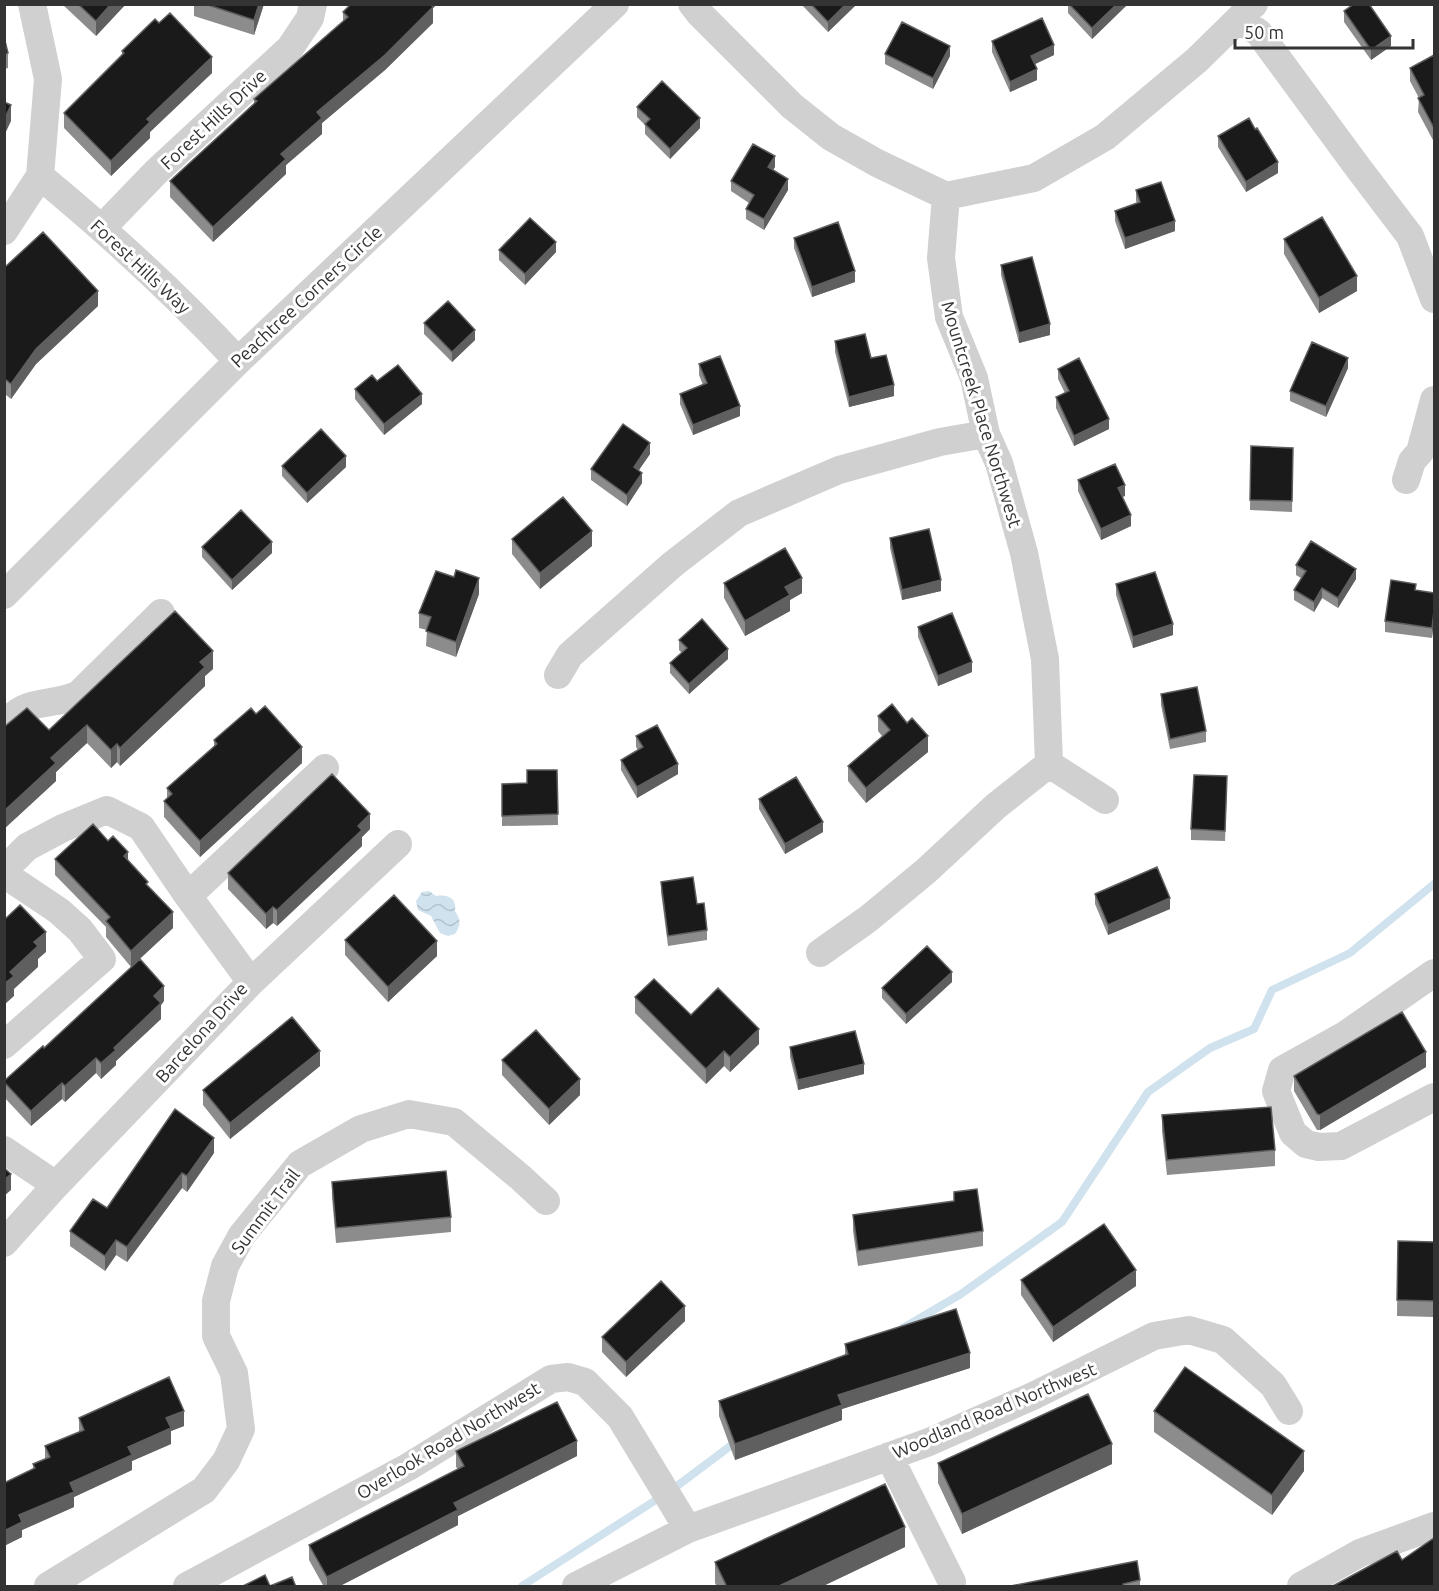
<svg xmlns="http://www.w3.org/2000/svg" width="1439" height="1591" font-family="Ubuntu,sans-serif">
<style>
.water{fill:url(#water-waves)}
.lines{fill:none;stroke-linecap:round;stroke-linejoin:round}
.stream{stroke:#cfe2ee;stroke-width:8}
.minor{stroke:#d0d0d0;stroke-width:28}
.wall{fill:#8c8c8c}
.shaded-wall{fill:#5f5f5f}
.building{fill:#1a1a1a;stroke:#5f5f5f;stroke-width:1.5}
.labels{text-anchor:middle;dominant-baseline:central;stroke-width:6;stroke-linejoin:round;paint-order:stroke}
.street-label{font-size:18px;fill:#333;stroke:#fff}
</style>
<defs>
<pattern id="water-waves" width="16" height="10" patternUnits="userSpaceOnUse" patternTransform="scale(1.5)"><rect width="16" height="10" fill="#cfe2ee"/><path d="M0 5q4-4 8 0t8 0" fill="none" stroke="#b2c2cd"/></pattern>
</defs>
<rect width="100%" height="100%" fill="#fff"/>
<path class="water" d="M429,891L436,896C448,894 457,898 455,911C461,920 461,925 455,934L448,936L440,933L431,916L418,910L416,901L422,892Z"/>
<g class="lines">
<path class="stream" d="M903,1328L961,1294L1062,1222L1148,1092L1210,1048L1254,1029L1272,990L1350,953L1434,884
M522,1586L673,1489L737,1441"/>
<path class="minor" d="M692,4L699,13L792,106L831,137L877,163L946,196L1034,178L1105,137L1197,60L1254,4
M1239,19L1259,33L1359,169L1410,236L1434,299
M40,176C109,233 176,294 238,361
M102,228L157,171L290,48L310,18L313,4
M4,231L40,176L48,79L32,4
M1406,480L1412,461L1420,452L1434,400
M4,595L238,361L615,4
M558,675L570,655L673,564L739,513L839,470L940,442L986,434
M4,724C10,719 16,712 23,709C41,700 61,704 79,694L161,613
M1049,764L1105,800
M4,870L27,847L63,828L107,810L141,827L188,896L251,982L56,1185L4,1243
M4,874L59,911L80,930L102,959L4,1045
M188,896L325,768
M820,953L868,919L926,871L996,806L1049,764L1045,659L1024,553L999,463L986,434L974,378L949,317L941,258L946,196
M1434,973L1345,1035L1282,1070L1276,1091L1293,1133L1306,1144L1319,1147L1341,1146L1434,1097
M251,982L398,844
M4,1150L56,1185
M889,1456L952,1582
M48,1586L204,1490L226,1461L241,1429L234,1373L216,1336V1301L225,1266L242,1235L300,1164L361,1129L409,1114L454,1122L520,1177L546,1201
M187,1586L408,1467L551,1379L568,1377L585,1382L620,1417L688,1529
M576,1586L688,1529L929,1442L1033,1396L1154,1336L1189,1330L1223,1340L1273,1385L1289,1411
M1301,1586L1360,1553L1434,1526"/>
</g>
<path class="wall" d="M62,4H126L96,36Z
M194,4H264L254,35L194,16Z
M351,4H437L433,8V23L385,70L322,123V134L286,165V174L213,242L170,197V181L254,104V99L343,22V12Z
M801,4H856V5L828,32Z
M1068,4H1128L1092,39L1068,13Z
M1344,11L1391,46L1371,60L1344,22Z
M4,37L8,53V68L4,69Z
M992,41L1054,55L1035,64L1037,80L1010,92L992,52Z
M122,51L212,73L150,132V138L111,176L64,128V113L122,55Z
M885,54L950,56L933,89L885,64Z
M1434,55V142L1418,112L1419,98L1410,81V68Z
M637,107L700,128L670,159L645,134V125L637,117Z
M1218,136L1278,173L1246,192L1218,147Z
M775,167L773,170L788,190L764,230L746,219V209L749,203L731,191V181Z
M1136,190L1175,231L1125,249L1115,221V211L1137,203L1136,201Z
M794,238L855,282L812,297L794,248Z
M1284,239L1357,291L1319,313L1284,254Z
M499,250L556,252L525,285L499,260Z
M1001,265L1050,335L1019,343L1001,275Z
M4,268L98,306L36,364L11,399L6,395Z
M424,323L475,340L452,362L424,334Z
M835,341L871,358L894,396L849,407L835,352Z
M699,364L740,416L693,435L680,404V394L703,385L699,375Z
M1348,368L1326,417L1290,401V391Z
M1058,369L1109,429L1074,446L1056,408V397L1065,393L1058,379Z
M377,381L422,404L384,435L355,399V389Z
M1251,446L1293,448L1292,512L1250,510Z
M650,454L639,470L642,483L627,506L591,480V469Z
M282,466L346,467L307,503L282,476Z
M1078,480L1125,496L1122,497L1131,526L1101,540L1078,491Z
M890,538L941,591L902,600L890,548Z
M512,539L592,546L540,589L512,554Z
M202,547L272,553L232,590L202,557Z
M1296,565L1356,579L1338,608L1322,598L1314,612L1294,600V590L1301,578L1296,575Z
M724,583L802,593L790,600V611L745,636L724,598Z
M1116,584L1173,635L1133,648L1116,595Z
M1416,591L1434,593L1432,638L1385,632V621Z
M479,594L456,657L426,646L427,630L419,628V613Z
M918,627L972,672L938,686L918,637Z
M679,640L728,659L689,694L670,673V663L682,653L679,650Z
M213,669L205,676V686L120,766L117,762L111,768L87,743L56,772V781L4,829V727L49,730Z
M1161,694L1206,731V742L1170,749L1161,705Z
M878,716L907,723L928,752L866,803L848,781V766L882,736L878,731Z
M636,736L678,774L637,798L621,770V760L638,750L636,747Z
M214,740L302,763L200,857L164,817V801L167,799V788L214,746Z
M557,770L558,825L502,826V784L527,783Z
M1227,787L1225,841L1191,840V829Z
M759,799L823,832L785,854L759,809Z
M370,829L362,837V846L277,926L273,923L266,929L228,889V873Z
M108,841L128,860L148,886L173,928L131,967L106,937V927L55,875V859Z
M661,882L697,904L707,930V940L668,946L661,892Z
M1095,894L1170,909L1108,935L1095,904Z
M345,940L437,956L388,1002L345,955Z
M952,982L906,1024L882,998V988Z
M635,997L691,1015L759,1044L730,1072L724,1066L706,1084L635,1013Z
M164,1001L161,1005V1019L116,1061V1065L101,1079L96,1073L65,1102L62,1099L31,1126L4,1097V1081L44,1048Z
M790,1047L864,1074L798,1090L790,1057Z
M502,1060L580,1095L549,1125L502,1075Z
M320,1066L230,1139L203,1105V1090Z
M1426,1067L1320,1130H1317L1294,1091V1076Z
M1162,1115L1275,1150V1166L1167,1175L1162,1131Z
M214,1153L187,1192L182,1188L127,1262L116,1255L105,1271L70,1246V1231L107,1208Z
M332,1182L451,1217V1232L336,1243L332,1197Z
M853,1215L983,1231V1246L858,1266L853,1231Z
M1398,1241L1434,1242V1317L1397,1316Z
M1021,1280L1136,1286L1053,1342L1021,1295Z
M685,1321L626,1377L602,1352V1337Z
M845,1344L970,1368L842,1409V1420L735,1460L719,1416V1401L845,1355Z
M1154,1411L1304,1471L1272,1515L1154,1432Z
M79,1418L184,1426L171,1431V1444L132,1461V1470L74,1497V1507L22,1530V1537L4,1546L33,1469V1464L45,1459V1446L79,1432Z
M456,1451L577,1456L458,1516V1525L338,1587H324L309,1560V1545L458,1469L456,1467Z
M938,1463L1112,1464L962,1534L938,1483Z
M905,1547L821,1587H717L715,1583V1562Z
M1140,1580V1587H1006Z"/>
<path class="shaded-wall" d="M111,4H126L96,36V21Z
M259,4H264L254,35V20Z
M425,4H437L433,8V23L385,70L322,123V134L286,165V174L213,242V227L281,154L317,112Z
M846,4L856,5L828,32V22Z
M1117,4H1128L1092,39V28Z
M1391,36V46L1371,60V50Z
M1054,45V55L1031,66V56Z
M950,46V56L933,89V78Z
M212,57V73L150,132V138L111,176V161L147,119Z
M1037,69V80L1010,92V82Z
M11,105V121L4,136V120Z
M700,118V128L670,159V149Z
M775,156V167L768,178V167Z
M1278,162V173L1246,192V182Z
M788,179V190L764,230V219Z
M1175,221V231L1125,249V238Z
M556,242V252L525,285V274Z
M855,271V282L812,297V287Z
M1357,276V291L1319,313V298Z
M98,291V306L36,364L11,399V384L36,349Z
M1050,324V335L1019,343V333Z
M475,330V340L452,362V352Z
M1348,358V368L1326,417V406Z
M6,380V395L4,397V382Z
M894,385V396L849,407V397Z
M422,394V404L384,435V424Z
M740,406V416L693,435V425Z
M1109,419V429L1074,446V436Z
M650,443V454L634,477V467Z
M346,456V467L307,503V493Z
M642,473V483L627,506V495Z
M1125,485V496L1118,498V488Z
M1131,515V526L1101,540V529Z
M592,531V546L540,589V573Z
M272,542V553L232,590V580Z
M1356,569V579L1338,608V598Z
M479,578V594L456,657V642Z
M802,578V593L790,600V611L745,636V621L785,587Z
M941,580V591L902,600V590Z
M1322,588V598L1314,612V602Z
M1434,611V621L1432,638V628Z
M1173,624V635L1133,648V637Z
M728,649V659L689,694V684Z
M213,651V669L205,676V686L120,766V748L200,662Z
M972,662V672L938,686V676Z
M87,725V743L56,772V781L4,829V811L51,758Z
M928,736V752L866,803V788Z
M117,744V762L111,768V750Z
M302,747V763L200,857V841Z
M678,764V774L637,798V787Z
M370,814V829L362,837V846L277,926V910L358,826Z
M823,822V832L785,854V844Z
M128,852V868L124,856Z
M1170,898V909L1108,935V925Z
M273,907V923L266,929V914Z
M173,912V928L131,967V951Z
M46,932V952L38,959V967L14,989V996L4,1005V984L10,972L34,942Z
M437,941V956L388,1002V987Z
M952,972V982L906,1024V1014Z
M164,986V1001L161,1005V1019L116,1061V1065L101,1079V1063L154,996Z
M759,1029V1044L730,1072V1057Z
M320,1051V1066L230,1139V1123Z
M724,1051V1066L706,1084V1069Z
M1426,1052V1067L1320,1130V1115Z
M96,1058V1073L65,1102V1086Z
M864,1064V1074L798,1090V1080Z
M580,1079V1095L549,1125V1109Z
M62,1083V1099L31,1126V1111Z
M214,1138V1153L187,1192V1176Z
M182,1173V1188L127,1262V1247Z
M11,1174V1190L4,1196V1180Z
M116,1240V1255L105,1271V1256Z
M1136,1270V1286L1053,1342V1327Z
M685,1306V1321L626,1377V1362Z
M970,1353V1368L842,1409V1420L735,1460V1444L838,1395Z
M184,1411V1426L171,1431V1444L132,1461V1470L74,1497V1507L22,1530V1537L4,1546V1531L19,1515L128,1447L166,1418Z
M577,1441V1456L458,1516V1525L338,1587H327V1577L454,1503Z
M1112,1444V1464L962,1534V1514Z
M1304,1451V1471L1272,1515V1495Z
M905,1527V1547L821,1587H777Z"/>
<path class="building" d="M78,4H111L96,21Z
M205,4H259L254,20Z
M351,4H430L433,7L385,55L317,112L322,118L281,154L286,159L213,227L170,181L257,101L254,99L348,17L343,12Z
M811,4H846L828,22Z
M1069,4H1117L1092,28Z
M1354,4H1369L1391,36L1371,50L1344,11Z
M170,13L212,57L147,119L150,122L111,161L64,113L124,53L122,51L155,19L159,23Z
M1042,18L1054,45L1031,56L1037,69L1010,82L992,41Z
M902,22L950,46L933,78L885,54Z
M4,37L8,53L4,54Z
M1434,55V128L1418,98L1424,95L1410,68Z
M662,81L700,118L670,149L645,124L650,119L637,107Z
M4,102L11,105L4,120Z
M1249,118L1255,129L1257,128L1278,162L1246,182L1218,136Z
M753,144L775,156L768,167L788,179L764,219L746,209L754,195L731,181Z
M1161,182L1175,221L1125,238L1115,211L1140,202L1136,190Z
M1322,217L1357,276L1319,298L1284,239Z
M530,218L556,242L525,274L499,250Z
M838,222L855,271L812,287L794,238Z
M43,232L98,291L36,349L11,384L6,380L4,382V268Z
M1032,257L1050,324L1019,333L1001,265Z
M448,301L475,330L452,352L424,323Z
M865,334L871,358L886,355L894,385L849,397L835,341Z
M1312,342L1348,358L1326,406L1290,391Z
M720,356L740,406L693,425L680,394L707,383L699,364Z
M1079,358L1109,419L1074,436L1056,397L1069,391L1058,369Z
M398,365L422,394L384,424L355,389L372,375L377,381Z
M623,424L650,443L634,467L642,473L627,495L591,469Z
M321,429L346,456L307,493L282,466Z
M1251,446L1293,448L1292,501L1250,500Z
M1115,464L1125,485L1118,488L1131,515L1101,529L1078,480Z
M563,497L592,531L540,573L512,539Z
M241,510L272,542L232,580L202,547Z
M929,529L941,580L902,590L890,538Z
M1311,541L1356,569L1338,598L1322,588L1314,602L1294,590L1306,571L1296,565Z
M785,548L802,578L785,587L790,595L745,621L724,583Z
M456,570L479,578L456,642L426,631L431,617L419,613L436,571L454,577Z
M1155,572L1173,624L1133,637L1116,584Z
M1391,580L1416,584L1415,590L1434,593V611L1432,628L1385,621Z
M175,611L213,651L200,662L205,667L120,748L117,744L111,750L87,725L51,758L56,763L4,811V727L27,708L49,730Z
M952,613L972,662L938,676L918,627Z
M702,619L728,649L689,684L670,663L687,648L679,640Z
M1197,687L1206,731L1170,739L1161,694Z
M892,704L907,723L912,718L928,736L866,788L848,766L890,730L878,716Z
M265,706L302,747L200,841L164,801L172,794L167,788L217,744L214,740L251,708L256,714Z
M657,725L678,764L637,787L621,760L643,747L636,736Z
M527,770H557L558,814L502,816V784L527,783Z
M332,774L370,814L358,826L362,830L277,910L273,907L266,914L228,873Z
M1194,775L1227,776L1225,831L1191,829Z
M796,777L823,822L785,844L759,799Z
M93,824L108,841L113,836L128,852L124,856L148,882L146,884L173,912L131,951L106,921L110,917L55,859Z
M1157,867L1170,898L1108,925L1095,894Z
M693,877L697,904L704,903L707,930L668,936L661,882Z
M394,895L437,941L388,987L345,940Z
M20,905L46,932L34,942L38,946L10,972L14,976L4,984V920Z
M927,946L952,972L906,1014L882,988Z
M140,959L164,986L154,996L161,1003L114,1048L116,1050L101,1063L96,1058L65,1086L62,1083L31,1111L4,1082V1081L43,1046L44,1048Z
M654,979L691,1015L718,988L759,1029L730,1057L724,1051L706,1069L635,997Z
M1402,1012L1426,1052L1320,1115L1317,1114L1294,1076Z
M292,1017L320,1051L230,1123L203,1090Z
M536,1030L580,1079L549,1109L502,1060Z
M855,1031L864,1064L798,1080L790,1047Z
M1271,1107L1275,1150L1167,1160L1162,1115Z
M175,1109L214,1138L187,1176L182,1173L127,1247L116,1240L105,1256L70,1231L93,1199L107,1208Z
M4,1168L11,1174L4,1180Z
M446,1171L451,1217L336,1228L332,1182Z
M977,1189L983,1231L858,1251L853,1215L954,1201V1192Z
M1104,1224L1136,1270L1053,1327L1021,1280Z
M1398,1241L1434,1242V1301L1397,1300Z
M661,1281L685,1306L626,1362L602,1337Z
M956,1309L970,1353L838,1395L842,1405L735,1444L719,1401L848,1354L845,1344Z
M1185,1367L1304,1451L1272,1495L1154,1411Z
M169,1377L184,1411L166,1418L171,1428L128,1447L132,1455L70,1483L74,1492L19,1515L22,1522L4,1531V1483L35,1468L33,1464L50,1457L45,1446L84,1430L79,1418Z
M1088,1394L1112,1444L962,1514L938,1463Z
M557,1402L577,1441L454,1503L458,1510L327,1577L309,1545L464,1466L456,1451Z
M885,1484L905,1527L777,1587H727L715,1562Z
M1434,1538V1587H1331L1397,1551L1402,1560Z
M1137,1561L1140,1580L1123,1584V1587H1006Z
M265,1575L270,1586L292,1577L296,1587H241Z"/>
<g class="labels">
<g class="street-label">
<text transform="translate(213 119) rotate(-43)">Forest Hills Drive</text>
<text transform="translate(141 266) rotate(43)">Forest Hills Way</text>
<text transform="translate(306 296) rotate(-43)">Peachtree Corners Circle</text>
<text transform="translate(982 414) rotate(73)">Mountcreek Place Northwest</text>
<text transform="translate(201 1032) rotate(-48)">Barcelona Drive</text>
<text transform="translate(265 1211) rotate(-53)">Summit Trail</text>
<text transform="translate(994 1410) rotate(-23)">Woodland Road Northwest</text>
<text transform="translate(448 1440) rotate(-31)">Overlook Road Northwest</text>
</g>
</g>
<rect width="1439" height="1591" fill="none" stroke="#333333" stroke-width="12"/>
<path d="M1235 39v9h178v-9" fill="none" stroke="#333333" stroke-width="3"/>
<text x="1244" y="39" font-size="18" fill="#333333" stroke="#ffffff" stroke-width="4.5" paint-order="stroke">50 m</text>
</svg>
